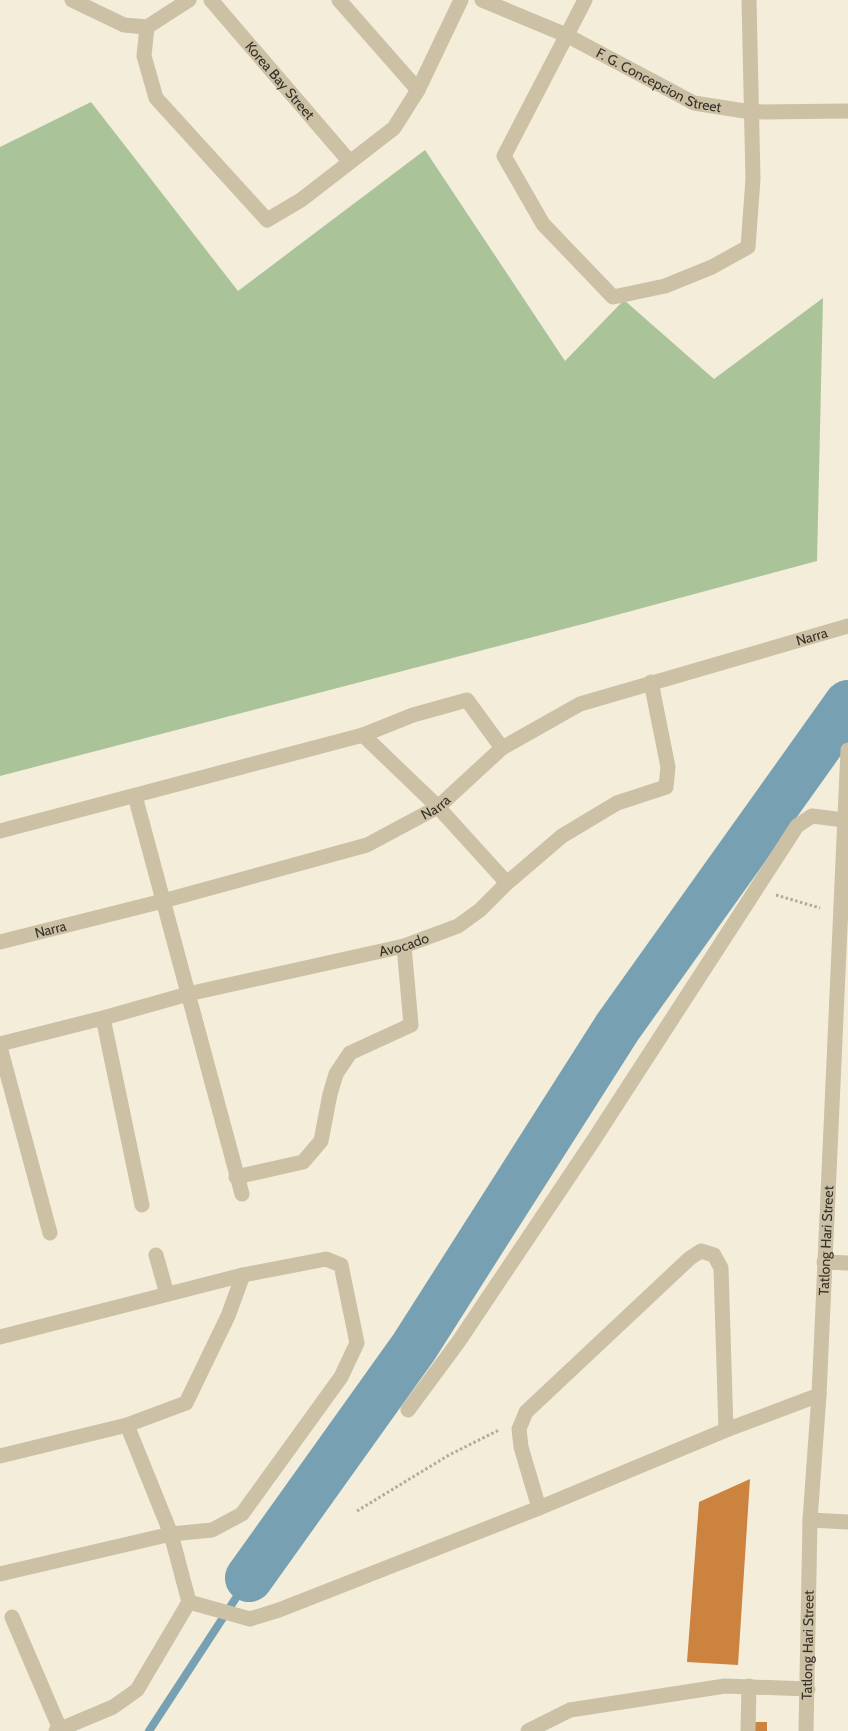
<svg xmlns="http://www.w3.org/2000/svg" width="848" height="1731" font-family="Cabin,sans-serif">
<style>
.green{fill:#abc399}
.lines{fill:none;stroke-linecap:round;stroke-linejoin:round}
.stream{stroke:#77a1b2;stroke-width:8}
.river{stroke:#77a1b2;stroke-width:48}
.building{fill:#cc833f}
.path{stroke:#b8aa8f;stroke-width:3;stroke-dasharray:2.5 2.5;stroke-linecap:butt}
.minor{stroke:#ccc0a5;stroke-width:15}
.labels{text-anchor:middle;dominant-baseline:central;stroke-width:5;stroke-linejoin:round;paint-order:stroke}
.street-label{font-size:14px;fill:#373027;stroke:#faf6e7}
</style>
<rect width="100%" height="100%" fill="#f3edda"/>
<path class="green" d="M91,102L238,291L425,150L565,361L624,300L714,379L823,298L817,561L583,624L0,776V147Z"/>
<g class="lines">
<path class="stream" d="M149,1731L249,1578"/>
<path class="river" d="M249,1578L414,1347L617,1028L848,704"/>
</g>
<path class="building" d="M750,1479L738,1665L687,1662L699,1502Z
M754,1722H767V1731H754Z"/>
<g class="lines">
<path class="path" d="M776,895L820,908
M357,1511L449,1455L499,1430"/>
<g class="minor">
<path d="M72,0L124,25L147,27L189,0"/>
<path id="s1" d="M211,0L350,162"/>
<path d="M339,0L418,90"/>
<path id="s2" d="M482,0L566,35L694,103L751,112L848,111"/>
<path d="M585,0L504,156L543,224L613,297L665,286L712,267L748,247L753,179L749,0"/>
<path d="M147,27L144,56L156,98L267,220L301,200L394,128L418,90L461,0"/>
<path d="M363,735L438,807L507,883"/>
<path d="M135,796L242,1194"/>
<path d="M0,831L363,735L413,715L467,700L502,748"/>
<path id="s3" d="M0,942L163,901L367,845L438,807L502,748L580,704L848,626"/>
<path d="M103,1018L142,1205"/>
<path id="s4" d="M0,1044L103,1018L188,994L404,946L458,926L480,910L507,883L562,836L617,803L666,787L668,767L651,682"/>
<path d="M0,1047L50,1233"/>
<path d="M236,1177L303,1162L321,1141L330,1094L336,1074L350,1053L411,1025L404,946"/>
<path d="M156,1255L167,1294"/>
<path d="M824,1262L848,1263"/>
<path d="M0,1337L243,1275L326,1259L341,1265L357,1343L341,1377L242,1514L212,1530L171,1534L0,1574"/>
<path d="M408,1410L459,1341L593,1141L797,826L812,816L844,820"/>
<path d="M0,1456L127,1425L186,1403L228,1316L243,1275"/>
<path d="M539,1508L521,1447L519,1429L526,1412L690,1258L701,1251L714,1255L721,1268L726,1430"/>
<path d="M810,1520L848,1522"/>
<path d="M189,1602L250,1619L279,1610L539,1508L726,1430L819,1395"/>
<path d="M12,1617L60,1729"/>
<path d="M56,1731L113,1707L137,1690L189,1602L171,1534L127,1425"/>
<path d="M528,1731L570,1710L725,1686L808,1689"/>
<path d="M748,1731L749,1686"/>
<path id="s5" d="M806,1731L810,1520L819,1395L848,750"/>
</g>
</g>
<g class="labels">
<g class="street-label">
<text stroke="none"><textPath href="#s2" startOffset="195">F. G. Concepcion Street</textPath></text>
<text stroke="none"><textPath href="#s1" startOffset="106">Korea Bay Street</textPath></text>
<text stroke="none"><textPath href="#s3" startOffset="878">Narra</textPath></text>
<text stroke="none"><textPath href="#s3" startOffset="458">Narra</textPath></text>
<text stroke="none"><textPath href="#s3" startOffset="52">Narra</textPath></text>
<text stroke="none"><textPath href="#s4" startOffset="416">Avocado</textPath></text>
<text stroke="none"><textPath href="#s5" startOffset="491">Tatlong Hari Street</textPath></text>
<text stroke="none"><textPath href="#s5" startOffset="86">Tatlong Hari Street</textPath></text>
</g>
</g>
</svg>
